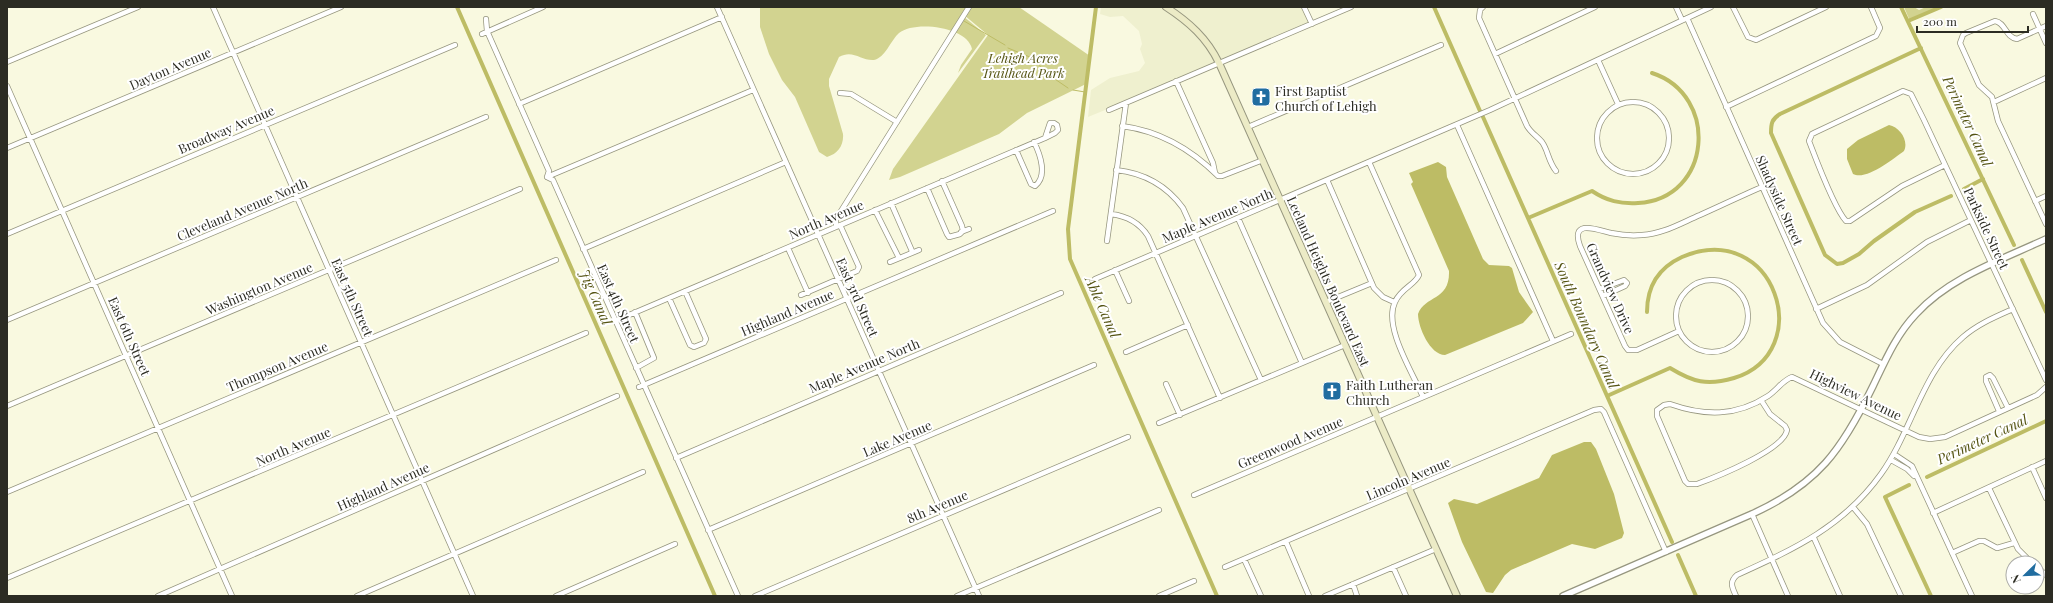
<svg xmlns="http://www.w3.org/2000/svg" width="2053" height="603" font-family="'Playfair Display',serif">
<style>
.built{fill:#eff0cf}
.green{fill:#d2d390}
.forest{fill:#bdbc65}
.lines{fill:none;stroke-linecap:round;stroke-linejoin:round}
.stream{stroke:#bdbc65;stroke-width:1}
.canal{stroke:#bdbc65;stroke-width:4}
.minor-casing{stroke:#96967f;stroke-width:6}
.tertiary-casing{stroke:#96967f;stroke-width:8}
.secondary-casing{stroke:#96967f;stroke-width:8}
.minor{stroke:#fff;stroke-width:4.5}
.tertiary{stroke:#fff;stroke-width:5.5}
.secondary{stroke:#ecebc6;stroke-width:6}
.labels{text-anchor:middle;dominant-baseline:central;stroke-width:4;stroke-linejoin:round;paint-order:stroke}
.park-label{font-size:13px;font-style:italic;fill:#575615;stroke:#fff}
.street-label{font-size:13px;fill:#2c2c23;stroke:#fff}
.poi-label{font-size:13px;fill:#2c2c23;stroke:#fff;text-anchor:start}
.water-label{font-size:14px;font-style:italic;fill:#545311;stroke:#fff}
</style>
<rect width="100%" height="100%" fill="#f9f9e0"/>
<path class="built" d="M1101,7H1162L1175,16L1198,34L1217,64L1088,117L1091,90L1110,78L1139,71L1145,63L1140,49L1142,44L1139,31L1123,16L1110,17L1100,14Z
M1170,7H1305L1313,22L1221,62Z"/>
<path class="green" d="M760,7H967L963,16L986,35L958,73L961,65L972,49C968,27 915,20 899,33C891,40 885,58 874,60C861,61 853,49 839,57L829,79V86L843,134C844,145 838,154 827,157L819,152L795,97L782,80L769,54L760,27Z
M969,7H1019L1090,56L1086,84L1027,113L999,134L900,177L889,180L893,169L988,35L964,15Z
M1904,7H1914L1919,10L1926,7H1942L1910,21Z"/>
<path class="forest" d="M1889,125C1900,127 1909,141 1904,151C1893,159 1866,181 1853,174L1847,159V149L1858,140Z
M1438,162L1446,167L1447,177L1483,259L1489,265L1509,266L1512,268L1519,292L1533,312L1523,323L1445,355C1430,355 1418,327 1418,314C1425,295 1450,301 1449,271L1411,184L1413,182L1409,173Z
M1584,442H1591L1596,449L1614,494L1624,533L1622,538L1595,549L1572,544L1511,570L1505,575L1493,593L1486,592L1462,542L1448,503L1454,499L1477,504L1539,478L1552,455Z"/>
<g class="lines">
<path class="stream" d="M964,21L1005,45
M1008,48L1037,60L1041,68
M1046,73L1068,88
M1073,90L1085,92"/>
<path class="canal" d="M457,7L715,596
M1096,7L1068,229L1070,259L1217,596
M1434,7L1480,111
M1901,7L2014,245
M1908,21L1941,7
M1921,48L1780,114C1772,119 1771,123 1771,133L1825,255L1837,264L1843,263L1859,254L1874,241L1915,212L1951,196
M1483,117L1672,542
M1964,189L1983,179
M1528,218L1592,191C1607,201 1620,204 1638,203C1712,199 1720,95 1652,73
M2022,260L2046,312
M1607,396L1670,368C1693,382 1707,386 1734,378C1818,352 1775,218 1682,257C1658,268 1647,287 1647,312
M1927,477L2046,421
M1909,485L1885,497L1931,596
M1678,555L1696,596"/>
<g class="minor-casing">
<path id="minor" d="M213,7L473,596
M717,7L979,596
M1304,7L1312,24
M1483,7L1480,10L1479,18L1527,126C1531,133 1537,136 1542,142C1548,150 1548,161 1556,171
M1676,7L1682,20
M1733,7L1748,37L1756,40L1826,7
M2033,14L2046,43
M1687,18L1823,323L1840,342L1883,364
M486,19L487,31L549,171L547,177L553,180L738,596
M2046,26L2017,39C2005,37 2006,23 1995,21L1966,33L1963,35L1960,43L1979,85L1992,97L1998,121L2046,224
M482,34L543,7
M1495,54L1595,7
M1598,60L1618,104
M7,62L138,7
M1176,81L1213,163L1215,173
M7,86L232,596
M840,93L851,94L897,122
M1597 138a36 36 0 1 1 72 0a36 36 0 1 1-72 0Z
M1994,102L2046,78
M519,104L722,17
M1726,107L1876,36L1880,28L1871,7
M1109,110L1351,7
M1050,123H1054L1057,125L1058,130L1055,133L1045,138Z
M1457,125L1553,341
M1122,126C1160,131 1191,149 1218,176H1222L1263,160
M1248,127L1441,45
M7,148L341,7
M1016,150L1031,184L1035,186C1048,176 1040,154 1034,142
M1369,162L1419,275C1415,285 1401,288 1395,302C1383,327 1413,373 1423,397
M1945,165L1902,186L1850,221H1846C1834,208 1816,159 1809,141L1812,134L1816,132L1903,91L1911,94L1924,120L2046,380
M1116,170C1144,173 1167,186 1183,208L1261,380
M547,177L753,90
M1327,180L1374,288L1383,297L1394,302
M927,188L947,234L949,237L960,234L963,231L962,226L942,181
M2035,201L2046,196
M891,203L912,251L911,253
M875,210L899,258
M1111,214C1127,216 1139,222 1148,236L1220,398
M1238,218L1302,363
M836,227V219L969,7
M961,232L969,229
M7,234L455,45
M1107,241L1126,103
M788,248L808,293
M583,249L786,162
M890,262L919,250
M1115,270L1129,301
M1095,279L1490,110L1711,7
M1676 316a36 36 0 1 1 72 0a36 36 0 1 1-72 0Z
M1600,289L1624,280L1627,283L1625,286L1603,296
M801,295L857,271L859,267L840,225
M669,298L690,345L694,347L704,343L706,339L685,291
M1326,302L1372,283
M1816,309L1867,285L1927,242L1971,220
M635,312L654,358L636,368
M7,320L486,117
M615,321L1045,138
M1679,331L1637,350H1628L1625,346L1580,246C1570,218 1598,230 1611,233C1621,235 1632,236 1642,235C1663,234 1681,223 1700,215C1720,206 1741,196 1762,187
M1126,352L1188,325
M1166,384L1180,415
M639,387L1053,211
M1761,400L1770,414L1785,426L1787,430C1784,450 1716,477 1697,484H1688L1685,481L1657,416V410L1664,405L1670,404C1704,416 1736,417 1768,396C1777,390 1783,380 1792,377L1919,437L1930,439L1945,437L2037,395L2046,387
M7,406L520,189
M1999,411L1986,381V377L1990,375L1993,378L2008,408
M1159,423L1345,345
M1894,454L1912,466L1972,596
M676,458L1061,293
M1891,460L1907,469L1914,476
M2032,467L2046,498
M1989,488L2018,549L2032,563
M7,492L556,260
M1194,495L1571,334
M1853,507L1867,524L1901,596
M1933,513L2046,461
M1752,514L1788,596
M708,530L1094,365
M1814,538L1840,596
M1286,542L1309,596
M1952,553L1979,541H1984L1997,548L2014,543
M1244,559L1261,596
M1225,567L1594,410L1601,409L1604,412L1666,552
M1393,567L1406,596
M2037,567L2046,575
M7,578L586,333
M1353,584L1357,596
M158,596L617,396
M357,596L643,472
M556,596L675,544
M755,596L1128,437
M957,596L1159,510
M1159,596L1194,581
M1325,596L1436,549
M1736,596C1732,587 1729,582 1737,575C1794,549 1843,527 1881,474C1912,431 1922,372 1963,337C1978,324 1995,317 2013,309"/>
</g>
<g class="tertiary-casing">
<path id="tertiary" d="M1563,596L1752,514C1818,484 1842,450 1873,386C1885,361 1896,335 1916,314C1950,277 2001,260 2046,239"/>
</g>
<g class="secondary-casing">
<path id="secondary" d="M1166,7C1189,22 1207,38 1219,63L1457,596"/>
</g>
<use href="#minor" class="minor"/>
<use href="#tertiary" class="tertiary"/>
<use href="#secondary" class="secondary"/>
</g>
<defs>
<g id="church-square" transform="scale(1)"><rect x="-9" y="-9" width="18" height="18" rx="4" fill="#216da0" stroke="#fff"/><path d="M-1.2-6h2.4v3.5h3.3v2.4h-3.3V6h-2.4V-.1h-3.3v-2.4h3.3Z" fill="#fff"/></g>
</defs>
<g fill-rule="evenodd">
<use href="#church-square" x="1261" y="97"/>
<use href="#church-square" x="1332" y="391"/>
</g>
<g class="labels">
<g class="park-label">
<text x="1023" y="57">Lehigh Acres<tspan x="1023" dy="15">Trailhead Park</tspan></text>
</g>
<g class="street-label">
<text transform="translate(170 68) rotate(-23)">Dayton Avenue</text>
<text transform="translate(226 129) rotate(-23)">Broadway Avenue</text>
<text transform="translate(1780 200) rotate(66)">Shadyside Street</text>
<text transform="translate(242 209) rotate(-23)">Cleveland Avenue North</text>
<text transform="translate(1217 215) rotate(-23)">Maple Avenue North</text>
<text transform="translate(826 219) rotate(-23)">North Avenue</text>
<text transform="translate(1987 228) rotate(65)">Parkside Street</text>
<text transform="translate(1329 281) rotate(66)">Leeland Heights Boulevard East</text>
<text transform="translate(259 288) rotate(-23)">Washington Avenue</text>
<text transform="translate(1611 288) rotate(66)">Grandview Drive</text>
<text transform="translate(353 297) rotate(66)">East 5th Street</text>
<text transform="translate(858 297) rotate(66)">East 3rd Street</text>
<text transform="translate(619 303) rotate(66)">East 4th Street</text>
<text transform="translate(787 312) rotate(-23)">Highland Avenue</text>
<text transform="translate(130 336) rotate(66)">East 6th Street</text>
<text transform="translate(864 365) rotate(-23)">Maple Avenue North</text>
<text transform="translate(277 366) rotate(-23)">Thompson Avenue</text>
<text transform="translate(1856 394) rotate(26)">Highview Avenue</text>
<text transform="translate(897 438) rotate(-23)">Lake Avenue</text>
<text transform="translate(1290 442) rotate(-23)">Greenwood Avenue</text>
<text transform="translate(293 446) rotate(-23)">North Avenue</text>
<text transform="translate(1408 478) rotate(-23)">Lincoln Avenue</text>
<text transform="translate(383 486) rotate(-24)">Highland Avenue</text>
<text transform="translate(937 506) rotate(-23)">8th Avenue</text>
</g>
<g class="poi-label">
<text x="1275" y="90">First Baptist<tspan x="1275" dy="15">Church of Lehigh</tspan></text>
<text x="1346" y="384">Faith Lutheran<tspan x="1346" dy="15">Church</tspan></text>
</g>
<g class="water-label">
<text transform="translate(1968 121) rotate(65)">Perimeter Canal</text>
<text transform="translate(596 297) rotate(66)">Jig Canal</text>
<text transform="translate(1103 307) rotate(66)">Able Canal</text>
<text transform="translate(1587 325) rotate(66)">South Boundary Canal</text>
<text transform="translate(1982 439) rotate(-25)">Perimeter Canal</text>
</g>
</g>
<rect width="2053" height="603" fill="none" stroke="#2c2c23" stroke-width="16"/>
<g transform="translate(2025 575) rotate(247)"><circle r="19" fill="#ffffff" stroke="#ababa7"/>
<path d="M0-3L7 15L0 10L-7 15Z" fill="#216da0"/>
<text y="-6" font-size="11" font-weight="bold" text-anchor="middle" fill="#2c2c23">N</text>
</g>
<path d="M1917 26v6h111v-6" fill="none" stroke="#2c2c23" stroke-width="2"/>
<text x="1923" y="26" font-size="12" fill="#2c2c23" stroke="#ffffff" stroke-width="3" paint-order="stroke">200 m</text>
</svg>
